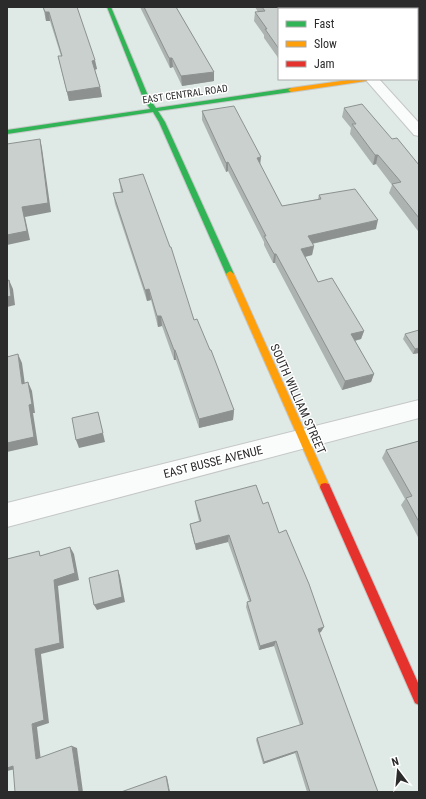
<svg xmlns="http://www.w3.org/2000/svg" width="426" height="799" font-family="'Roboto Condensed',sans-serif">
<style>
.lines{fill:none;stroke-linecap:round;stroke-linejoin:round}
.street-casing{stroke:#c5c7c6;stroke-width:2}
.fast-casing{stroke:#c5c7c6;stroke-width:2}
.slow-casing{stroke:#c5c7c6;stroke-width:2}
.jam-casing{stroke:#c5c7c6;stroke-width:2}
.street{fill:#fafcfb;fill-rule:evenodd}
.fast{fill:#30b455;fill-rule:evenodd}
.slow{fill:#ff9f0a;fill-rule:evenodd}
.jam{fill:#e5322d;fill-rule:evenodd}
.wall{fill:#adb3b1}
.shaded-wall{fill:#8d9290}
.building{fill:#c9d0ce;stroke:#8d9290}
.labels{text-anchor:middle;dominant-baseline:central;stroke-width:3;stroke-linejoin:round;paint-order:stroke}
.far-street-label{font-size:10px;fill:#2b2b2b;stroke:#fff}
.street-label{font-size:12px;fill:#2b2b2b;stroke:#fff}
</style>
<rect width="100%" height="100%" fill="#dfeae7"/>
<g class="lines">
<g class="street-casing">
<path id="street" d="M303,7H315L317,9H305Z
M365,79H379L419,123V136L414,135Z
M419,400V418L7,527V503Z"/>
</g>
<g class="fast-casing">
<path id="fast" d="M107,7H111L149,98L156,108L291,88L294,90L291,92L158,111L165,122L234,274L233,276H227L226,274L159,122L153,112L7,134V130L150,109L143,98Z
M417,69H419V73H417Z"/>
</g>
<g class="slow-casing">
<path id="slow" d="M355,79H369L366,81L291,92L288,90L291,88Z
M230,271L234,274L330,487L329,490L325,491L321,490L320,487L226,274Z"/>
</g>
<g class="jam-casing">
<path id="jam" d="M325,483L329,484L419,685V705L415,703L320,487L321,484Z"/>
</g>
<use href="#street" class="street"/>
<use href="#fast" class="fast"/>
<use href="#slow" class="slow"/>
<use href="#jam" class="jam"/>
</g>
<path class="wall" d="M43,7H77L97,69L95,70L100,87L102,97L69,101L58,56H61L50,21H46Z
M140,7H176L214,72V81L182,86L173,67L170,68Z
M255,7H283L279,9V59L264,38V35L254,21L255,12H258Z
M341,7H372L374,9H342Z
M344,108L392,139L419,165V230L418,231L389,193L392,185L376,164L373,165L350,134L351,128L342,117Z
M202,111L260,165L282,206L318,199L319,195L376,229L312,244L314,246L312,255L305,257L318,282L364,331L361,339L355,341L374,374L371,382L342,390L275,263H273L264,245V242L228,171L226,172L202,120Z
M119,179L194,320L234,410L233,420L199,428L176,360H174L162,326L158,327L151,300L147,301L115,204L113,193L121,192Z
M405,334L419,353L413,354L403,339Z
M419,441V539L401,505L405,499L382,458L386,450Z
M195,501L263,504L279,533L321,632L319,633L378,792H307L295,753L263,764L256,740L257,738L300,725L274,646L259,650L246,607L247,602L249,601L228,542L196,550L191,531L190,524L199,521L196,508Z"/>
<path class="shaded-wall" d="M45,12H49L50,21H46Z
M417,42H419V51H417Z
M169,58H172L173,67L170,68Z
M95,60L97,69L93,70L92,61Z
M214,72V81L182,86L181,76Z
M100,87L102,97L69,101L67,92Z
M40,139L42,148L51,212L25,217L30,240L7,245V235L22,207Z
M375,155H378L376,164L373,165Z
M261,157L260,166L257,158Z
M228,162V171L226,172V163Z
M378,220L376,229L306,245L308,236Z
M314,246L312,255L300,258L301,249Z
M274,254H276L275,263H273Z
M9,280L13,289L15,305L7,307V297Z
M149,289L151,300L147,301L145,290Z
M157,316H161L162,326L158,327Z
M364,331L361,339L349,342L351,334Z
M419,348V353L413,354L415,349Z
M174,350H175L176,360H174Z
M18,354L22,363L26,392L22,384Z
M374,374L371,382L342,390L345,381Z
M28,382L32,391L35,413H33L38,445L7,452V443L29,405Z
M234,410L233,420L199,428V419Z
M98,412L105,442L79,448L76,440Z
M229,535L228,542L196,550L195,544Z
M70,547L74,554L79,580L58,586L64,648L41,654L49,723L37,727L41,761L36,759L32,724L35,649L54,580Z
M118,570L120,576L125,602L97,610L94,605Z
M324,627L321,632L315,634L318,629Z
M276,641L274,646L259,650L260,646Z
M72,746L77,748L83,792H79Z
M297,751L295,753L263,764L264,762Z
M13,766L20,768L7,771V768Z
M166,776L167,777L170,792H169Z"/>
<path class="building" d="M43,7H77L95,60L92,61L100,87L67,92L58,56H62L49,12H45Z
M144,7H176L214,72L181,76L172,58H169Z
M262,7H283L285,9H279V49L265,29H267L255,12L265,11Z
M350,7H372L374,9H352Z
M417,37L419,39V42H417Z
M362,104L392,139L397,138L419,165V218L392,184L401,182L378,155H375L352,124H356L344,108Z
M234,106L261,157L257,158L282,206L321,199L319,195L355,189L378,220L308,236L314,246L301,249L318,282L332,278L364,331L351,334L374,374L345,381L276,254H274L264,236H266L228,162L226,163L202,111Z
M40,139L48,203L22,207L27,231L7,235V144Z
M143,174L170,247H171L194,320L197,319L210,350H211L234,410L199,419L175,350H174L161,316H157L149,289L145,290L113,193L123,192L119,179Z
M9,280L11,296L7,297V281Z
M419,330V348L415,349L405,334Z
M18,354L22,384L28,382L32,404L29,405L34,437L7,443V357Z
M98,412L103,433L76,440L72,418Z
M419,441V522L406,498L412,496L386,450Z
M256,485L263,504L268,502L279,533L286,530L309,584L324,627L318,629L378,792H310L297,751L264,762L257,738L303,724L276,641L260,646L247,602L251,601L229,535L195,544L190,524L201,521L195,501Z
M70,547L75,573L54,580L60,643L35,649L44,720L32,724L36,759L72,746L79,792H15L13,766L7,768V559L39,551L40,556Z
M118,570L122,597L94,605L89,578Z
M166,776L169,792H121Z"/>
<g class="labels">
<g class="far-street-label">
<text transform="translate(185 94) rotate(-8)">EAST CENTRAL ROAD</text>
</g>
<g class="street-label">
<text transform="translate(298 399) rotate(66)">SOUTH WILLIAM STREET</text>
<text transform="translate(213 462) rotate(-14)">EAST BUSSE AVENUE</text>
</g>
</g>
<rect width="426" height="799" fill="none" stroke="#2b2b2b" stroke-width="16"/>
<rect x="278" y="8" width="140" height="72" fill="#ffffff" stroke="#aaaaaa"/>
<rect x="286" y="21" width="20" height="6" fill="#30b455" stroke="#aaaaaa"/>
<text x="314" y="28" font-size="12" fill="#2b2b2b">Fast</text>
<rect x="286" y="41" width="20" height="6" fill="#ff9f0a" stroke="#aaaaaa"/>
<text x="314" y="48" font-size="12" fill="#2b2b2b">Slow</text>
<rect x="286" y="61" width="20" height="6" fill="#e5322d" stroke="#aaaaaa"/>
<text x="314" y="68" font-size="12" fill="#2b2b2b">Jam</text>
<g transform="translate(398 771) rotate(344)" stroke="#ffffff" stroke-width="3" paint-order="stroke">
<path d="M0-3L7 15L0 10L-7 15Z" fill="#2b2b2b"/>
<text y="-6" font-size="11" font-weight="bold" text-anchor="middle" fill="#2b2b2b">N</text>
</g>
</svg>
